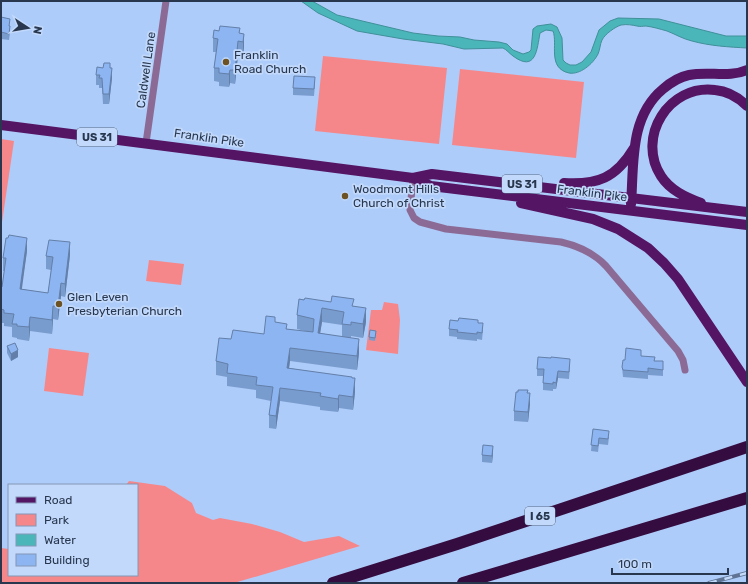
<svg xmlns="http://www.w3.org/2000/svg" width="748" height="584" font-family="Rubik,sans-serif">
<style>
.green{fill:#f5878b}
.water{fill:#4ab6ba;stroke:#40909a}
.lines{fill:none;stroke-linecap:round;stroke-linejoin:round}
.street{stroke:#8b6b95;stroke-width:7}
.primary{stroke:#541564;stroke-width:10}
.highway{stroke:#350c3f;stroke-width:12}
.rail-casing{stroke:#5f7494;stroke-width:4}
.rail{stroke:#c2d9fb;stroke-width:2.5;stroke-dasharray:8;stroke-linecap:butt}
.wall{fill:#799ccf;fill-rule:evenodd}
.shaded-wall{fill:#637fa9}
.building{fill:#8db5f1;stroke:#637fa9}
.poi-dot{fill:#6d5224;stroke:#c2d9fb;stroke-width:1.5}
.labels{text-anchor:middle;dominant-baseline:central;stroke-width:3.5;stroke-linejoin:round;paint-order:stroke}
.shield{fill:#c2d9fb;stroke:#566882;stroke-width:1}
.shield-label{font-size:11px;font-weight:bold;fill:#28374e}
.poi-label{font-size:12px;fill:#28374e;stroke:#c2d9fb;text-anchor:start}
.street-label{font-size:12px;fill:#28374e;stroke:#c2d9fb}
</style>
<rect width="100%" height="100%" fill="#aeccf9"/>
<path class="green" d="M323,56L447,68L439,144L315,131Z
M460,69L584,82L576,158L452,145Z
M1,139L14,141L1,229Z
M149,260L184,264L181,285L146,281Z
M384,302L398,304L400,320L398,354L366,350L371,310H382Z
M49,348L89,353L83,396L44,391Z
M129,481L165,486L192,503L196,513L213,520L220,518L252,524L280,532L304,542L339,536L360,546L234,583H1V548L9,549V575H137V485H126Z"/>
<path class="water" d="M301,1H312L337,15L413,33L438,36L460,37L474,40L499,42L507,44L513,50L523,54L529,52L531,50L533,29L537,26L551,24L557,27L562,38L563,60L566,63L570,65H576L582,62L591,52L599,30L610,21L618,18L659,19L726,36H747V48C729,47 710,46 692,41C683,39 675,34 667,31C660,29 653,27 646,26C643,26 640,27 637,26C632,25 627,24 621,25C615,27 605,34 602,40C600,44 600,50 598,54C593,64 580,75 569,73C547,68 558,44 553,31L546,30L540,33C537,49 536,73 513,56C509,53 507,50 503,48L464,49L443,44L403,39L357,31L318,13Z"/>
<g class="lines">
<path class="street" d="M146,143L166,1
M413,178L410,210L414,218L420,222L446,229L561,242C578,246 593,252 606,266L678,351L683,360L685,370"/>
<path class="primary" d="M1,125L413,178L431,186L747,225
M413,178L432,174L747,212
M564,183C598,185 616,178 634,148
M521,203L593,219L618,229L648,248L664,263L678,279L747,382
M701,203C685,197 670,190 661,176C636,137 669,84 715,90C727,91 738,97 747,106
M631,204C634,165 629,117 663,89C670,83 679,77 689,75C709,71 729,78 747,70"/>
<path class="highway" d="M333,583L457,544L747,447
M463,583L747,498"/>
<g class="rail-casing">
<path id="rail" d="M709,583L747,573"/>
</g>
<use href="#rail" class="rail"/>
</g>
<path class="wall" d="M1,17L10,26V33L9,40L1,39Z
M240,33L244,34V47L243,55H238L235,84L230,83L229,87L219,86V82L214,81V68L216,52H213V38Z
M110,68L112,78L109,104H103L102,88H99V85H96V75Z
M315,84L314,96L293,95V88Z
M27,251L21,289L48,293L51,270L46,269V256L70,255L65,297L61,296L58,320L53,319L52,334L30,331L29,341L17,339V338L12,337V327L4,326V323H1V286L2,287L4,271H3V258Z
M299,299L354,306L366,322L363,338L351,336V338L359,353L357,370L290,361L289,368L352,378L355,392L353,410L339,408L338,412L320,410V407L280,401L276,429L269,428V415L271,401L256,398V390L227,386V377L216,375V361L231,339L264,334L275,322L287,329L309,332L297,329V315ZM322,322L342,325V337L320,333Z
M478,323L483,330L482,340L477,339V341L457,339V337L449,336V329Z
M376,334L375,341L369,340V337Z
M7,346L18,357L11,361L7,353Z
M641,356L655,361L663,368V376L648,375V379L623,377L622,367L625,360Z
M570,366L569,379L558,378L556,389H553V391L543,390V376H537V369Z
M528,393L530,404L528,422L514,421V411Z
M593,429L609,437L608,445L599,444L598,452L591,451Z
M493,453L492,463L482,462V455Z"/>
<path class="shaded-wall" d="M244,34V47L243,55V42Z
M238,41V55L235,84V70Z
M112,68V78L109,104V94Z
M230,70V83L229,87V74Z
M27,238V251L20,303V289Z
M70,242V255L65,297V284Z
M61,283V296L58,320V306Z
M53,306V319L52,334V320Z
M322,308V322L318,346V333Z
M366,308V322L363,338V324Z
M30,317V331L29,341V327Z
M359,339V353L357,370V356Z
M290,348V361L287,382V368Z
M18,350V357L11,361V354Z
M558,371V378L556,389V383Z
M355,378V392L353,410V397Z
M280,388V401L276,429V416Z
M530,393V404L528,422V412Z
M339,395V408L338,412V399Z
M493,446V453L492,463V456Z"/>
<path class="building" d="M1,17L10,19L9,26H10L9,34L1,32Z
M220,26L240,28L239,33L244,34L243,42L238,41L235,70H230L229,74L219,73V68H214L218,39L213,38L214,30L219,31Z
M104,63H110V68H112L109,94H103L102,78H99L100,75H96L97,67L103,68Z
M294,76L315,77L314,89L293,88Z
M9,235L27,238L20,289L48,293L53,257L46,256L49,240L70,242L65,284L61,283L58,306H53L52,320L30,317L29,327L17,326V324H12L14,314L4,313V310L1,309V286L2,287L6,258H3L6,238H8Z
M332,296L354,299L352,306L366,308L363,324L351,322V325L342,324L344,312L322,308L318,333L359,339L357,356L290,348L287,368L352,377V378H355L353,397L339,395L338,399L320,396L321,393L280,388L276,416L269,415L273,387L256,385L257,377L227,373L228,364L216,361L219,338L231,339L233,330L264,334L266,316L275,317V322L287,324L286,329L313,332L314,319L297,315L299,299L304,300L305,298L331,302Z
M459,318L478,320V323H483L482,333L477,332V334L457,332L458,330L449,329L450,320L458,321Z
M370,330L376,331L375,338L369,337Z
M15,343L18,350L11,354L7,346Z
M626,348L641,350V356L655,357L654,361H663V370L648,368V372L623,370L622,367L623,360H625Z
M538,357L551,358V357L570,359L569,372L558,371L556,383L553,382V384L543,383L544,369H537Z
M518,390H528L527,393H530L528,412L514,411L516,392H518Z
M593,429L609,431L608,439L599,438L598,446L591,445Z
M483,445L493,446L492,456L482,455Z"/>
<g class="poi-dot">
<circle cx="226" cy="62" r="4"/>
<circle cx="345" cy="196" r="4"/>
<circle cx="59" cy="304" r="4"/>
</g>
<g class="labels">
<g class="shield">
<rect x="77" y="128" width="40" height="18" rx="3"/>
<rect x="502" y="175" width="40" height="18" rx="3"/>
<rect x="525" y="507" width="30" height="18" rx="3"/>
</g>
<g class="shield-label">
<text x="97" y="137">US 31</text>
<text x="522" y="184">US 31</text>
<text x="540" y="516">I 65</text>
</g>
<g class="poi-label">
<text x="234" y="55">Franklin<tspan x="234" dy="14">Road Church</tspan></text>
<text x="353" y="189">Woodmont Hills<tspan x="353" dy="14">Church of Christ</tspan></text>
<text x="67" y="297">Glen Leven<tspan x="67" dy="14">Presbyterian Church</tspan></text>
</g>
<g class="street-label">
<text transform="translate(146 70) rotate(-82)">Caldwell Lane</text>
<text transform="translate(209 138) rotate(8)">Franklin Pike</text>
<text transform="translate(592 193) rotate(7)">Franklin Pike</text>
</g>
</g>
<rect width="748" height="584" fill="none" stroke="#28374e" stroke-width="4"/>
<rect x="8" y="484" width="130" height="92" fill="#c2d9fb" stroke="#8498b6"/>
<rect x="16" y="497" width="20" height="6" fill="#541564" stroke="#8498b6"/>
<text x="44" y="504" font-size="12" fill="#28374e">Road</text>
<rect x="16" y="514" width="20" height="12" fill="#f5878b" stroke="#8498b6"/>
<text x="44" y="524" font-size="12" fill="#28374e">Park</text>
<rect x="16" y="534" width="20" height="12" fill="#4ab6ba" stroke="#8498b6"/>
<text x="44" y="544" font-size="12" fill="#28374e">Water</text>
<rect x="16" y="554" width="20" height="12" fill="#8db5f1" stroke="#8498b6"/>
<text x="44" y="564" font-size="12" fill="#28374e">Building</text>
<g transform="translate(28 28) rotate(102)" stroke="#c2d9fb" stroke-width="3" paint-order="stroke">
<path d="M0-3L7 15L0 10L-7 15Z" fill="#28374e"/>
<text y="-6" font-size="11" font-weight="bold" text-anchor="middle" fill="#28374e">N</text>
</g>
<path d="M612 568v6h116v-6" fill="none" stroke="#28374e" stroke-width="2"/>
<text x="618" y="568" font-size="12" fill="#28374e" stroke="#c2d9fb" stroke-width="3" paint-order="stroke">100 m</text>
</svg>
